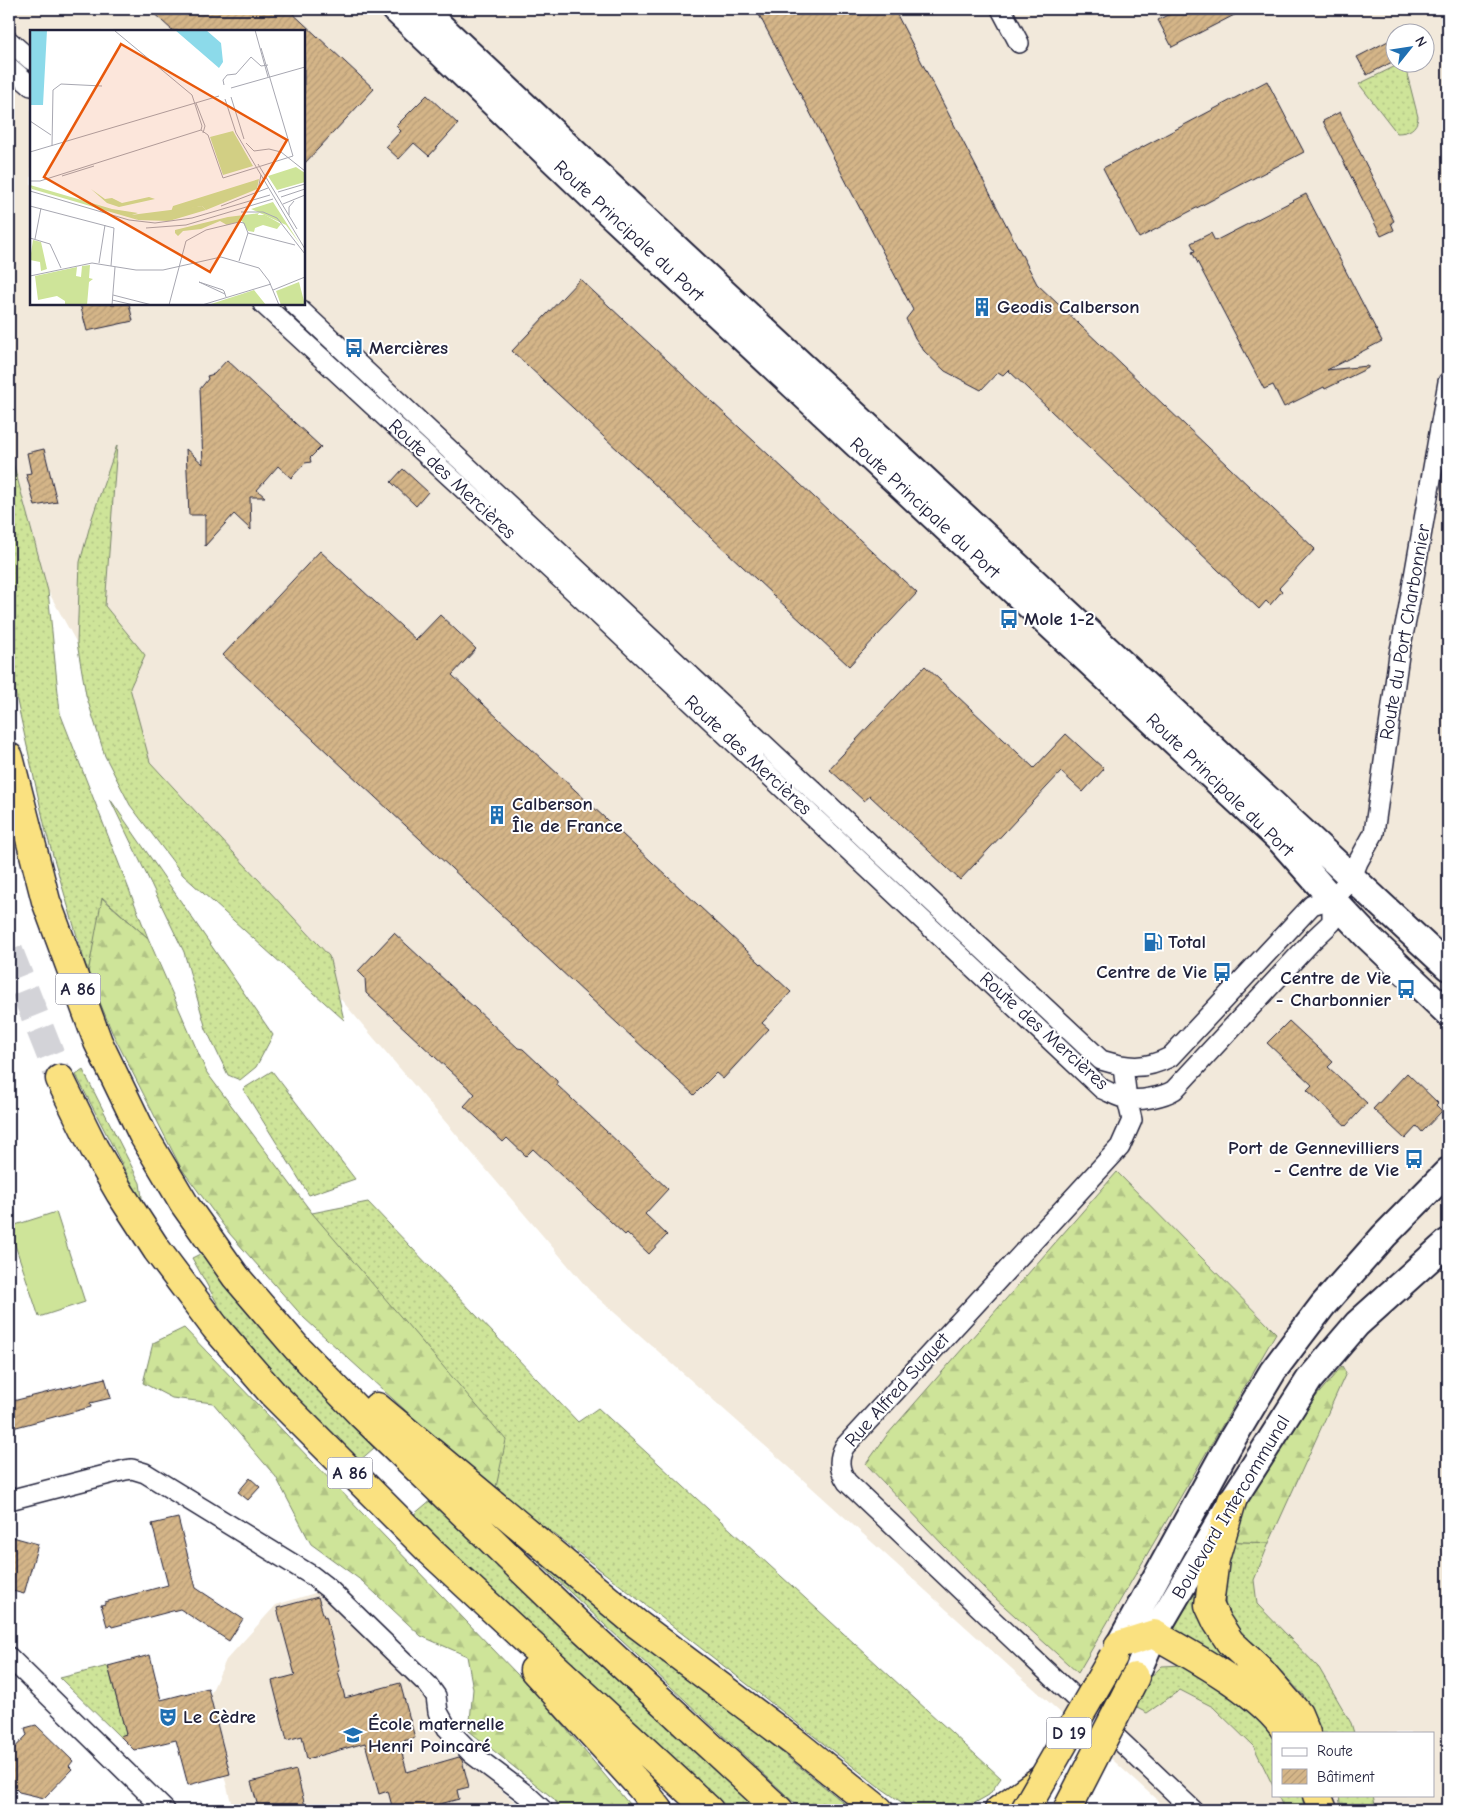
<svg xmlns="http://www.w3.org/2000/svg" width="1457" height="1819" font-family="'Comic Neue',sans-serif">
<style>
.built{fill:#f2e9db;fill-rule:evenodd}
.grass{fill:url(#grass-dots);stroke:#78836a}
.forest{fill:url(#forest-firs);stroke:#78836a}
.pitch{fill:#cee499;stroke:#78836a}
.building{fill:url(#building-hatch);stroke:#22223b}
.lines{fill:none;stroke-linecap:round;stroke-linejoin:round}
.highway-tunnel{stroke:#d3d3d8;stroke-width:28;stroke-dasharray:28 14;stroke-linecap:butt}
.street-casing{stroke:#22223b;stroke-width:22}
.secondary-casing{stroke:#22223b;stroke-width:30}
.highway-casing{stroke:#22223b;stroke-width:31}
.street{stroke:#fff;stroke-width:19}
.secondary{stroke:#fff;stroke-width:26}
.highway{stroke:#fae180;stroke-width:28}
.primary-bridge-casing{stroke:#22223b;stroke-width:31;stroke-linecap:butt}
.primary-bridge{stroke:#fae180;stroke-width:28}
.labels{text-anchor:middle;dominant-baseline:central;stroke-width:4;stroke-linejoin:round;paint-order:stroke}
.shield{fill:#fff;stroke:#646476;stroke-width:1}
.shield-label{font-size:18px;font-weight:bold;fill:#22223b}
.street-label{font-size:19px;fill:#22223b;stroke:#fff}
.poi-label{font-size:19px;font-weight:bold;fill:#22223b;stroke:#fff;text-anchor:start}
.inset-road{fill:none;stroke:#a7a7b1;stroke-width:1}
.view{fill:#e8590c;fill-opacity:0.15;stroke:#e8590c;stroke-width:2.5}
.inset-edge{fill:none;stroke:#22223b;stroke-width:2.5}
</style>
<defs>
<pattern id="grass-dots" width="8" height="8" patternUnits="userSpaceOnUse" patternTransform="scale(1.25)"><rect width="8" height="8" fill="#cee499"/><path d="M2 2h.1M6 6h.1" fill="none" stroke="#b1c385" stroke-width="1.8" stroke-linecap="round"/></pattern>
<pattern id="forest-firs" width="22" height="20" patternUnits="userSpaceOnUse" patternTransform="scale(1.25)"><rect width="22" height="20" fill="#cee499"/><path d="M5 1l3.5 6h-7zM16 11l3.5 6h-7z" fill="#b1c385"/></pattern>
<pattern id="building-hatch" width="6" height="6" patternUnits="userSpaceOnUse" patternTransform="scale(1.25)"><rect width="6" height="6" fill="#d4b588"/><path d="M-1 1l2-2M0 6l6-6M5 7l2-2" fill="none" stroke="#b69b76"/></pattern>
</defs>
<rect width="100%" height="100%" fill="#fff"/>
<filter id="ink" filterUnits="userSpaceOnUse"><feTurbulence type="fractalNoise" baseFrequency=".02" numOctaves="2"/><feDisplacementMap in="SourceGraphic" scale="10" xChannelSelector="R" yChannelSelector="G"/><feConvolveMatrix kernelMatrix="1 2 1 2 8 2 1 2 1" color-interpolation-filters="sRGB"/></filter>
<g filter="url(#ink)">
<path class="built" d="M9,9H1448V1810H1168L789,1467L590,1291L150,776L48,591L9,448ZM31,31H304V304H31ZM1394,32H1424V62H1394ZM1273,1733H1433V1795H1273Z
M318,1592L433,1700L434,1725L476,1769L525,1810H233L224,1775L230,1773L210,1695L226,1660L276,1605Z"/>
<path class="grass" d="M1404,62L1418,117C1417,129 1408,133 1397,133L1359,84Z
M117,445L105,606L145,655L130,688L150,762L329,956L344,1020L183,875L130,805L105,756L86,695L77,643L80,562L92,518Z
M9,448L48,591L60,713L148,938L103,898L88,973L46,832L9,665Z
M110,799L273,1035L256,1067L240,1080L228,1075L206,1029L184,952Z
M83,1070L140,1183L143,1205L76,1075Z
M272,1071L355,1179L309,1195L243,1089Z
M368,1202L578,1422L598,1408L1001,1778L989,1795L966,1808L913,1810L878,1786L553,1533L495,1492L312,1213Z
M202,1253L286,1354L374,1448L358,1462L275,1382L230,1326L192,1258Z
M432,1499L763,1810H729L413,1515Z
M489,1516L853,1810H802Z
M1224,1541L1269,1543L1254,1580L1257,1604L1319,1668L1351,1723L1354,1733H1320L1303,1695L1255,1644L1239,1632L1226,1609L1223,1575Z
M1204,1573L1275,1697L1176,1633L1174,1624Z
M1184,1665L1265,1719L1273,1733V1786L1254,1747L1213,1707L1180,1690L1147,1713L1137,1708L1142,1685L1162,1666Z
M108,1666L126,1734L120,1737L60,1678Z
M1278,1795H1302L1305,1810H1284Z
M1339,1795H1373L1376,1810H1341Z"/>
<path class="forest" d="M102,898L148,938L207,1073L312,1213L506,1440L495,1492L304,1318L229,1233L181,1168L112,1032L88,973Z
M1117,1172L1276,1333L1078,1673L984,1588L866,1464L887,1435Z
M184,1328L542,1700L634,1810H561L554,1799L469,1731L473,1689L467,1656L421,1636L362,1581L311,1544L276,1477L213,1403L172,1398L143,1383L153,1343Z
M1342,1366L1346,1373L1269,1543L1224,1541L1297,1419Z"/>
<path class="pitch" d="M56,1212L85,1302L39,1317L9,1227Z"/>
<path class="building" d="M149,9H288L374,89L304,164V31H173Z
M756,9H894L1037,284L1315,549L1279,588L1282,591L1270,605L1266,601L1259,609L1008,370L1003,375L998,372L981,390L945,371L924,351L915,338L906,319L913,310Z
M1179,9H1246L1172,47L1158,20Z
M1394,38V61L1367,75L1357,57Z
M1267,81L1304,152L1139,238L1103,168Z
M427,95L458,124L429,156L414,143L399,159L386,147L401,131L396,126Z
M1340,112L1394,221L1391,223L1394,230L1381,236L1323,121Z
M1306,194L1382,341L1327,370L1368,366V368L1325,389L1324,387L1284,407L1273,385L1264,389L1192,252L1195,251L1191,243L1211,233L1215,241Z
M580,279L917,593L849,666L512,351Z
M80,304H129L133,321L87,331Z
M227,360L321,447L310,458L311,462L305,463L291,478L278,466L257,490L265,497H250L251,530L234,514L205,546V515H189L186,449L203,464L200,389L208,379L207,376L214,374Z
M44,449L57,502L35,506L26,474L31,473L27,453Z
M403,469L428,492L416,506L391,482Z
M320,551L416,640L440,615L476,649L452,675L791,992L762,1023L769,1029L723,1079L716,1073L694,1095L223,655Z
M925,666L1034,768L1066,734L1104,769L1083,792L1061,772L960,880L870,796L864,801L829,769Z
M394,933L518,1048L523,1049L557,1081V1085L668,1189L645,1214L667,1235L649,1254L627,1233L625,1235L533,1149L526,1156L507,1138L503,1142L464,1106L475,1094L366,993L365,978L358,971Z
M1289,1021L1333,1062L1328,1067L1367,1103L1346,1126L1307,1090L1312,1085L1267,1043Z
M1407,1073L1438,1103L1436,1105L1442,1111L1422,1132L1417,1126L1405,1139L1373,1109Z
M105,1378L111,1398L90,1403L91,1407L9,1429V1402Z
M250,1478L260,1487L248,1500L238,1492Z
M178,1518L196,1588L243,1619L229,1641L180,1609L112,1627L111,1625L107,1626L101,1605L105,1604V1602L168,1585L152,1524Z
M9,1536L38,1544L24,1594L9,1590Z
M318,1597L324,1617L326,1616L340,1671H338L345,1698L400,1683L415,1738L399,1742L407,1772L459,1757L462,1760L469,1787L457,1790L459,1799L425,1808L426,1810H393L388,1791L379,1794L365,1743L307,1759L302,1736L287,1740L272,1681L295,1675L277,1608Z
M150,1655L161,1700L208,1688L230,1774L188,1785L176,1740L134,1750L120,1736L126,1734L108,1666Z
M36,1725L73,1761L69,1766L72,1769L44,1798L19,1792L9,1782V1754L27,1735L25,1728Z
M296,1770L306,1810H259L251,1782Z"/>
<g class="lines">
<path class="highway-tunnel" d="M9,951L60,1079"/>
<g class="street-casing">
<path id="street" d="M1001,9L1019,43
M9,41L31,60
M9,67L31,86
M263,304L564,582L1102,1089C1110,1092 1119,1098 1128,1099C1140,1101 1163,1097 1174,1090L1312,941L1332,922V899
M294,304L1101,1060C1127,1068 1145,1070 1170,1057L1312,905L1332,899
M1332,899L1352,877L1358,862L1374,833L1399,655L1408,611L1448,382
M1123,1067L1127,1099L1132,1120L1120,1147L845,1446C838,1458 838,1469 847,1482L1193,1810
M9,1500L125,1470L132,1469L145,1473L311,1575L329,1589L428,1685L436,1696L438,1712L447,1728L472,1754L528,1796L543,1810
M9,1657L165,1810"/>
</g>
<g class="secondary-casing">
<path id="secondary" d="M395,9L593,198L1281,841L1332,899L1366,935L1448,1013
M422,9L632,207L1448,967
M1119,1645L1231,1441L1273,1371L1323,1305L1384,1236L1448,1171
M1135,1677L1154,1634L1232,1501L1309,1380L1357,1324L1448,1242"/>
</g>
<g class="highway-casing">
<path id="highway" d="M9,757L46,901L98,1042L142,1133L185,1205L236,1277L296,1347L361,1414L576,1622L779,1810
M60,1079L94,1148L120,1193L157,1250L215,1327L273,1394L431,1552L709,1810
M377,1407L637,1624L798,1745L879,1810
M1232,1501L1215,1559L1209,1605L1217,1622L1230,1642L1258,1668L1298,1714L1306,1733
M1119,1645L1154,1634C1193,1656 1265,1695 1287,1733
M534,1670L640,1786L659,1810
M1317,1795L1323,1810
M999,1810L1043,1778"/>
</g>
<use href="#street" class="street"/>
<use href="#secondary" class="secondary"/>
<use href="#highway" class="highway"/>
<g class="primary-bridge-casing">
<path id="primary-bridge" d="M1025,1810L1113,1657
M1067,1810L1135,1677"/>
</g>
<use href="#primary-bridge" class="primary-bridge"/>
</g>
</g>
<defs>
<g id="building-bare" transform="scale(1.5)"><path d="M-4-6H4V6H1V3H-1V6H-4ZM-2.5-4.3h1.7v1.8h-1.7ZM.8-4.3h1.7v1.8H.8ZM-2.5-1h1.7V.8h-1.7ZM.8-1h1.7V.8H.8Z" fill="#1f6fb2" stroke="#fff" stroke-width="2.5" paint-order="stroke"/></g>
<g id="bus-bare" transform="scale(1.5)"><path d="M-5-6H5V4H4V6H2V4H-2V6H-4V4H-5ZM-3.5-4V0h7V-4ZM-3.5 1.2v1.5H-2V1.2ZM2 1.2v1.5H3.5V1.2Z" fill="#1f6fb2" stroke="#fff" stroke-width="2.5" paint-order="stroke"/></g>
<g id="fuel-bare" transform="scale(1.5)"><path d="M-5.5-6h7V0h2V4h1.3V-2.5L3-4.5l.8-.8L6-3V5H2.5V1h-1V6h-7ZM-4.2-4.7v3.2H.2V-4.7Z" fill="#1f6fb2" stroke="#fff" stroke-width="2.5" paint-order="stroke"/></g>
<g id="theatre-bare" transform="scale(1.5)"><path d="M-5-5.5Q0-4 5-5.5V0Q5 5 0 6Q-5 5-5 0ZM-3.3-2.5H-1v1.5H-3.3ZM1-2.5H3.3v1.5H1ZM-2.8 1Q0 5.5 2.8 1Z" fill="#1f6fb2" stroke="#fff" stroke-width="2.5" paint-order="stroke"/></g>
<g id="school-bare" transform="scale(1.5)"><path d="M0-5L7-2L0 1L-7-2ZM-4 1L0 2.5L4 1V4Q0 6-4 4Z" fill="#1f6fb2" stroke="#fff" stroke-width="2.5" paint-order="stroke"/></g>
</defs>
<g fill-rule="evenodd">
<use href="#building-bare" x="982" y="307"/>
<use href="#bus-bare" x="354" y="348"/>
<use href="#bus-bare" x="1009" y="619"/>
<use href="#building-bare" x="497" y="815"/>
<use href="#fuel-bare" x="1153" y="942"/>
<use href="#bus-bare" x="1222" y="972"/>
<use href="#bus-bare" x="1406" y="989"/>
<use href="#bus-bare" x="1414" y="1159"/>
<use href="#theatre-bare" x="168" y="1717"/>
<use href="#school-bare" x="353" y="1735"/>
</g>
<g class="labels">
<g class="shield">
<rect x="55.5" y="973.5" width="45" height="31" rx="4"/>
<rect x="327.5" y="1457.5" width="45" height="31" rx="4"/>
<rect x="1046.5" y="1717.5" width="45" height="31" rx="4"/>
</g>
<g class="shield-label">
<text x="78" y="989">A 86</text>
<text x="350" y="1473">A 86</text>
<text x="1069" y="1733">D 19</text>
</g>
<g class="street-label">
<text transform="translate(629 231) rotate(43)">Route Principale du Port</text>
<text transform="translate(452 479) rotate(43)">Route des Mercières</text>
<text transform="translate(925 508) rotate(43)">Route Principale du Port</text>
<text transform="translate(1405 632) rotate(-80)">Route du Port Charbonnier</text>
<text transform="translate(748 755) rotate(43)">Route des Mercières</text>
<text transform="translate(1220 785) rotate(44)">Route Principale du Port</text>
<text transform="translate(1044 1031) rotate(42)">Route des Mercières</text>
<text transform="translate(897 1390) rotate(-48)">Rue Alfred Suquet</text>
<text transform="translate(1231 1507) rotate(-59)">Boulevard Intercommunal</text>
</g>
<g class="poi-label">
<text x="997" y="307">Geodis Calberson</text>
<text x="369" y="348">Mercières</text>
<text x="1024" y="619">Mole 1-2</text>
<text x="512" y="804">Calberson<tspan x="512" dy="22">Île de France</tspan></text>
<text x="1168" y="942">Total</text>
<text x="1207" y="972" text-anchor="end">Centre de Vie</text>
<text x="1391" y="978" text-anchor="end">Centre de Vie<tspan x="1391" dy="22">- Charbonnier</tspan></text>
<text x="1399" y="1148" text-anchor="end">Port de Gennevilliers<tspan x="1399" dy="22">- Centre de Vie</tspan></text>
<text x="183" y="1717">Le Cèdre</text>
<text x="368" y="1724">École maternelle<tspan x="368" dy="22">Henri Poincaré</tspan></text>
</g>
</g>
<g transform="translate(30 30)">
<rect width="275" height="275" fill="#fff"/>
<path d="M266,137L275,143V152L247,160L238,146ZM229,149L227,159L176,180L172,176L141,182L143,176ZM0,155L82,179L108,183L102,185L108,190L2,159ZM61,159L75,169L82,168L92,173L119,167L125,169L89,177L77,173ZM243,172L270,214L256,195L221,179Z" fill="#cee499"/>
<path d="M203,101L223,136L193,145L180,107ZM172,176L176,180L139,191L108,190L101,185ZM229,183L217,200L212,191L197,195L190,191L171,199L153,201L148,206L145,203V200L198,187Z" fill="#cee499"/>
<path d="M224,260L236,275H178Z" fill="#cee499"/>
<path d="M212,185H235L251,194L247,199L233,195L225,198L224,202L218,201ZM3,210L11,212L17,239L11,241L10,232L0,230ZM60,235L59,248L63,249L59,252L57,275H35V271L27,266L8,270L5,246L47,237L46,246L51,247L52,236Z" fill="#cee499"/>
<path d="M269,252L275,275H251L246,261Z" fill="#cee499"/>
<path d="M0,0H17L13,75H0ZM145,0H176L191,13L193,32L189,38Z" fill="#8cdaea"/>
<path class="inset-road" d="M225,0L238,47M194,55L193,50L197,45L206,44L221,27L231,36L238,35M201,58L275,37M201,67L214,109M195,69L206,103L275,219M166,73L175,96L173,103M0,91L21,105M171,100L178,105L193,148L263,126L231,18M216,113L224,121L239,119L251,122L275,141M22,116L23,60L31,54L72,56M0,122L189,66M228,134L267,199M32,146L64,136M0,151H10L171,100L172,96L162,65L85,1M228,160L231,145M0,161L99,190L125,193L162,188L240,165M248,162L275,154M251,167L275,159M253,174L275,165M0,176L84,198L81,236M191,176L238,158M211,182H233L247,188L275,224M259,185V177L264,171M116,198L156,195L243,169M218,203L265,215M0,208L20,214M5,209L11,178M20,214L31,238M209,231L218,203M69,233L75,195M0,246L62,233L106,240H133L191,227L229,238L239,251L249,275M243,260L275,247M195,264L169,252L193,260L194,261L196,267M83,265L122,275M82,270L104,275M82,275L85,237M139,275L156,211L176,200L209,192L214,193L218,203M172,275L241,254"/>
<path class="view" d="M91,14L257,110L180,242L14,147Z"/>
<rect width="275" height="275" class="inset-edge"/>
</g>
<rect width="1457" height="1819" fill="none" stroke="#fff" stroke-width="30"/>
<rect x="15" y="15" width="1427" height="1789" fill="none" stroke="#22223b" stroke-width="2" filter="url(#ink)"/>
<rect x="1272" y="1732" width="162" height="65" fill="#ffffff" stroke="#a7a7b1"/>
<rect x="1282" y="1748" width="25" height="8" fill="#ffffff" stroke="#a7a7b1"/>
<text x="1317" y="1756" font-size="15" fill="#22223b">Route</text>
<rect x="1282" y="1769" width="25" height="15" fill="url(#building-hatch)" stroke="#a7a7b1"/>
<text x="1317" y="1782" font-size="15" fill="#22223b">Bâtiment</text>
<g transform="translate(1410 48) rotate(60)"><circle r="24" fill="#ffffff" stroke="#a7a7b1"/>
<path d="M0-4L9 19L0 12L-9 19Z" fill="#1f6fb2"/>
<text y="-8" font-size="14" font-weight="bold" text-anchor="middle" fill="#22223b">N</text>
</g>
</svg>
